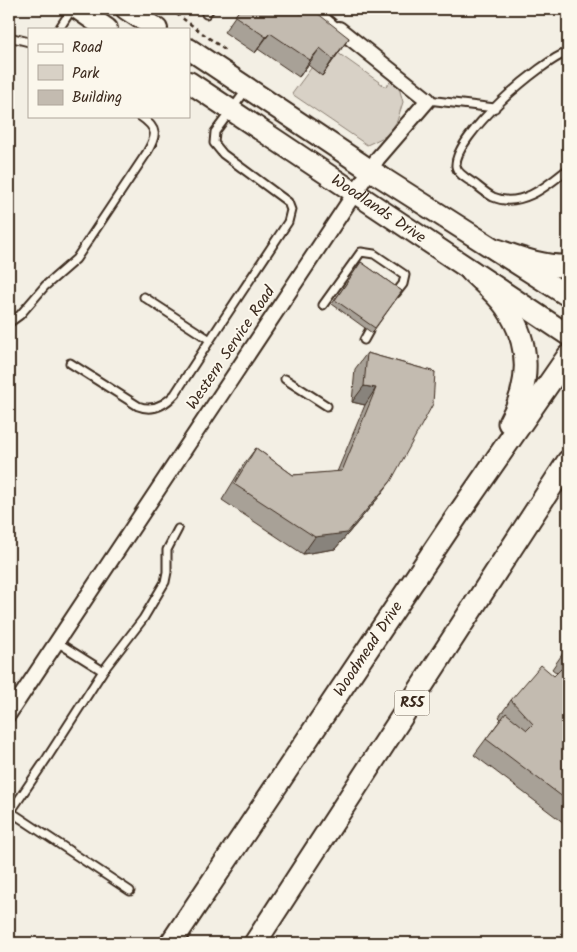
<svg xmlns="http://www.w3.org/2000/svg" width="577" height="952" font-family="Kalam,sans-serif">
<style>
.green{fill:#d8d1c6;stroke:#8a7e72}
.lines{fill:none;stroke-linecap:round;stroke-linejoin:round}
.service-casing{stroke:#3b2a1e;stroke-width:11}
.minor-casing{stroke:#3b2a1e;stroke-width:18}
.secondary-casing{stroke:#3b2a1e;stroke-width:24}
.primary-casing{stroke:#3b2a1e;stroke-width:25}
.path{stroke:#3b2a1e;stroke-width:2.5;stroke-dasharray:4 4;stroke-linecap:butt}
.service{stroke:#fbf7ec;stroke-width:7}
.minor{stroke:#fbf7ec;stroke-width:14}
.secondary{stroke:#fbf7ec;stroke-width:20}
.primary{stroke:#fbf7ec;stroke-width:21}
.wall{fill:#a8a197;stroke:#3b2a1e}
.shaded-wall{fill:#88837b;stroke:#3b2a1e}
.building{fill:#c3bbb0;stroke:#3b2a1e}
.labels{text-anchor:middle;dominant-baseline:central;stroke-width:4;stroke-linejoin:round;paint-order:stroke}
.shield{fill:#fbf7ec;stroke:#75685c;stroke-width:1}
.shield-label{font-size:15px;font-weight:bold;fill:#3b2a1e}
.street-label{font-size:16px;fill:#3b2a1e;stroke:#fbf7ec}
</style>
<rect width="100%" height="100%" fill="#f3efe4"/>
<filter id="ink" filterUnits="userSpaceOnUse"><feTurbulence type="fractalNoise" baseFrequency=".02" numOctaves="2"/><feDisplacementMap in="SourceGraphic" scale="10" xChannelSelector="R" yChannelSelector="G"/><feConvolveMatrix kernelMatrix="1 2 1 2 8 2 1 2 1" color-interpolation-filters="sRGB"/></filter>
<g filter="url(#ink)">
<path class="green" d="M338,53L386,87L394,77L398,84L403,102L397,121L388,135L367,145L292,94L312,67L322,75Z"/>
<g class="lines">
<g class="service-casing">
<path id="service" d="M316,9L339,29
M206,14L210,9
M59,29L72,9
M9,37L29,42
M568,52C541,61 454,136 456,166C457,174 469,180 475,184C480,188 487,194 493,197C521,209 548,185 568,169
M428,100L495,108
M144,297L210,340L288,222L291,210L288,202L223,154L214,143L215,132L247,89
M323,305L361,252L374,254L405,275L403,284L396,293
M9,323L20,315L45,286L76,259L146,154C157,136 159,129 140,116
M364,340L369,331
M70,363L138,406C153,412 165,405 175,394L210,340
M285,379L327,406
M57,642L103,671
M11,812L130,891
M9,814L47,758L103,671L143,619L165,582L167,572V550L178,529"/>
</g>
<g class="minor-casing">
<path id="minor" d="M9,714L378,158L428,100L339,29"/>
</g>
<g class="secondary-casing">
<g id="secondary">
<path d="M78,9L107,29"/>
<path d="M126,9L157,29"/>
<path d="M189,49L370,170L568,296"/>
<path id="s1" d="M189,82L568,335"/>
</g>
</g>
<g class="primary-casing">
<g id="primary">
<path d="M497,250C520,258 543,267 568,266"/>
<path d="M471,271C482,282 497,294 506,307C531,344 531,384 509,423"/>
<path id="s2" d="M171,943L455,519L568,356"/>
<path d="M255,943L568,461"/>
</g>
</g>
<path class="path" d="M170,9L225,50"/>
<use href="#service" class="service"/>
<use href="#minor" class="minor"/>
<use href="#secondary" class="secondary"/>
<use href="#primary" class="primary"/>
</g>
<path class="wall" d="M240,9L301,14L349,38L322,76L308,65L299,77L258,49L255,53L224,32Z
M361,262L402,291L372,333L332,304Z
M367,353L435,372L379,497L335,549L303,554L222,500L244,464L256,448L293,475L337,472L365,405L352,402L355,369Z
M568,646V818L564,823L474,755L501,719L499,717L511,700L554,676L557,673L552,669Z"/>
<path class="shaded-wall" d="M270,33L255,53L266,37Z
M349,38L337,55L322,76L333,59Z
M320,48L308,65L299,77L310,60Z
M364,386L376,388L365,405L352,402Z
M391,481L379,497L335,549L303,554L315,537Z"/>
<path class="building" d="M240,9H294L301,14L306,9H312L349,38L333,59L320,48L310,60L270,33L266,37L235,16Z
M361,262L402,291L375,328L335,300Z
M367,353L435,372L433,404L391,481L347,533L315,537L234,484L256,448L293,475L342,471L376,388L364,386Z
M568,646V657L563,653Z
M541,665L554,676L561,669L568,674V801L486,739L506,713L527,730L533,724L511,700Z"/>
</g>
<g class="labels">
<rect class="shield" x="394.5" y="690.5" width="35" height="25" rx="4"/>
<g class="shield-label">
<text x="412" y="703">R55</text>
</g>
<g class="street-label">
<text stroke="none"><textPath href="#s1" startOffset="228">Woodlands Drive</textPath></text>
<text transform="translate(231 348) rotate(-56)">Western Service Road</text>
<text stroke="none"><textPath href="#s2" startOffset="354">Woodmead Drive</textPath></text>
</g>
</g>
<rect width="577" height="952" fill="none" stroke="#fbf7ec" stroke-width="30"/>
<rect x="15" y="15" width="547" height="922" fill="none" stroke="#3b2a1e" stroke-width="2" filter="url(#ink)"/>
<rect x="28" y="28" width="162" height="90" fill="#fbf7ec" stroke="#aea59a"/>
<rect x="38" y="44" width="25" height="8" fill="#fbf7ec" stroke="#aea59a"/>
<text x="72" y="52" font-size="15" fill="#3b2a1e">Road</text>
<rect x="38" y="65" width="25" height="15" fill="#d8d1c6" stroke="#aea59a"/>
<text x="72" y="78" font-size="15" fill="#3b2a1e">Park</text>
<rect x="38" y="90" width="25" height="15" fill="#c3bbb0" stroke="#aea59a"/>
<text x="72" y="102" font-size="15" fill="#3b2a1e">Building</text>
</svg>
